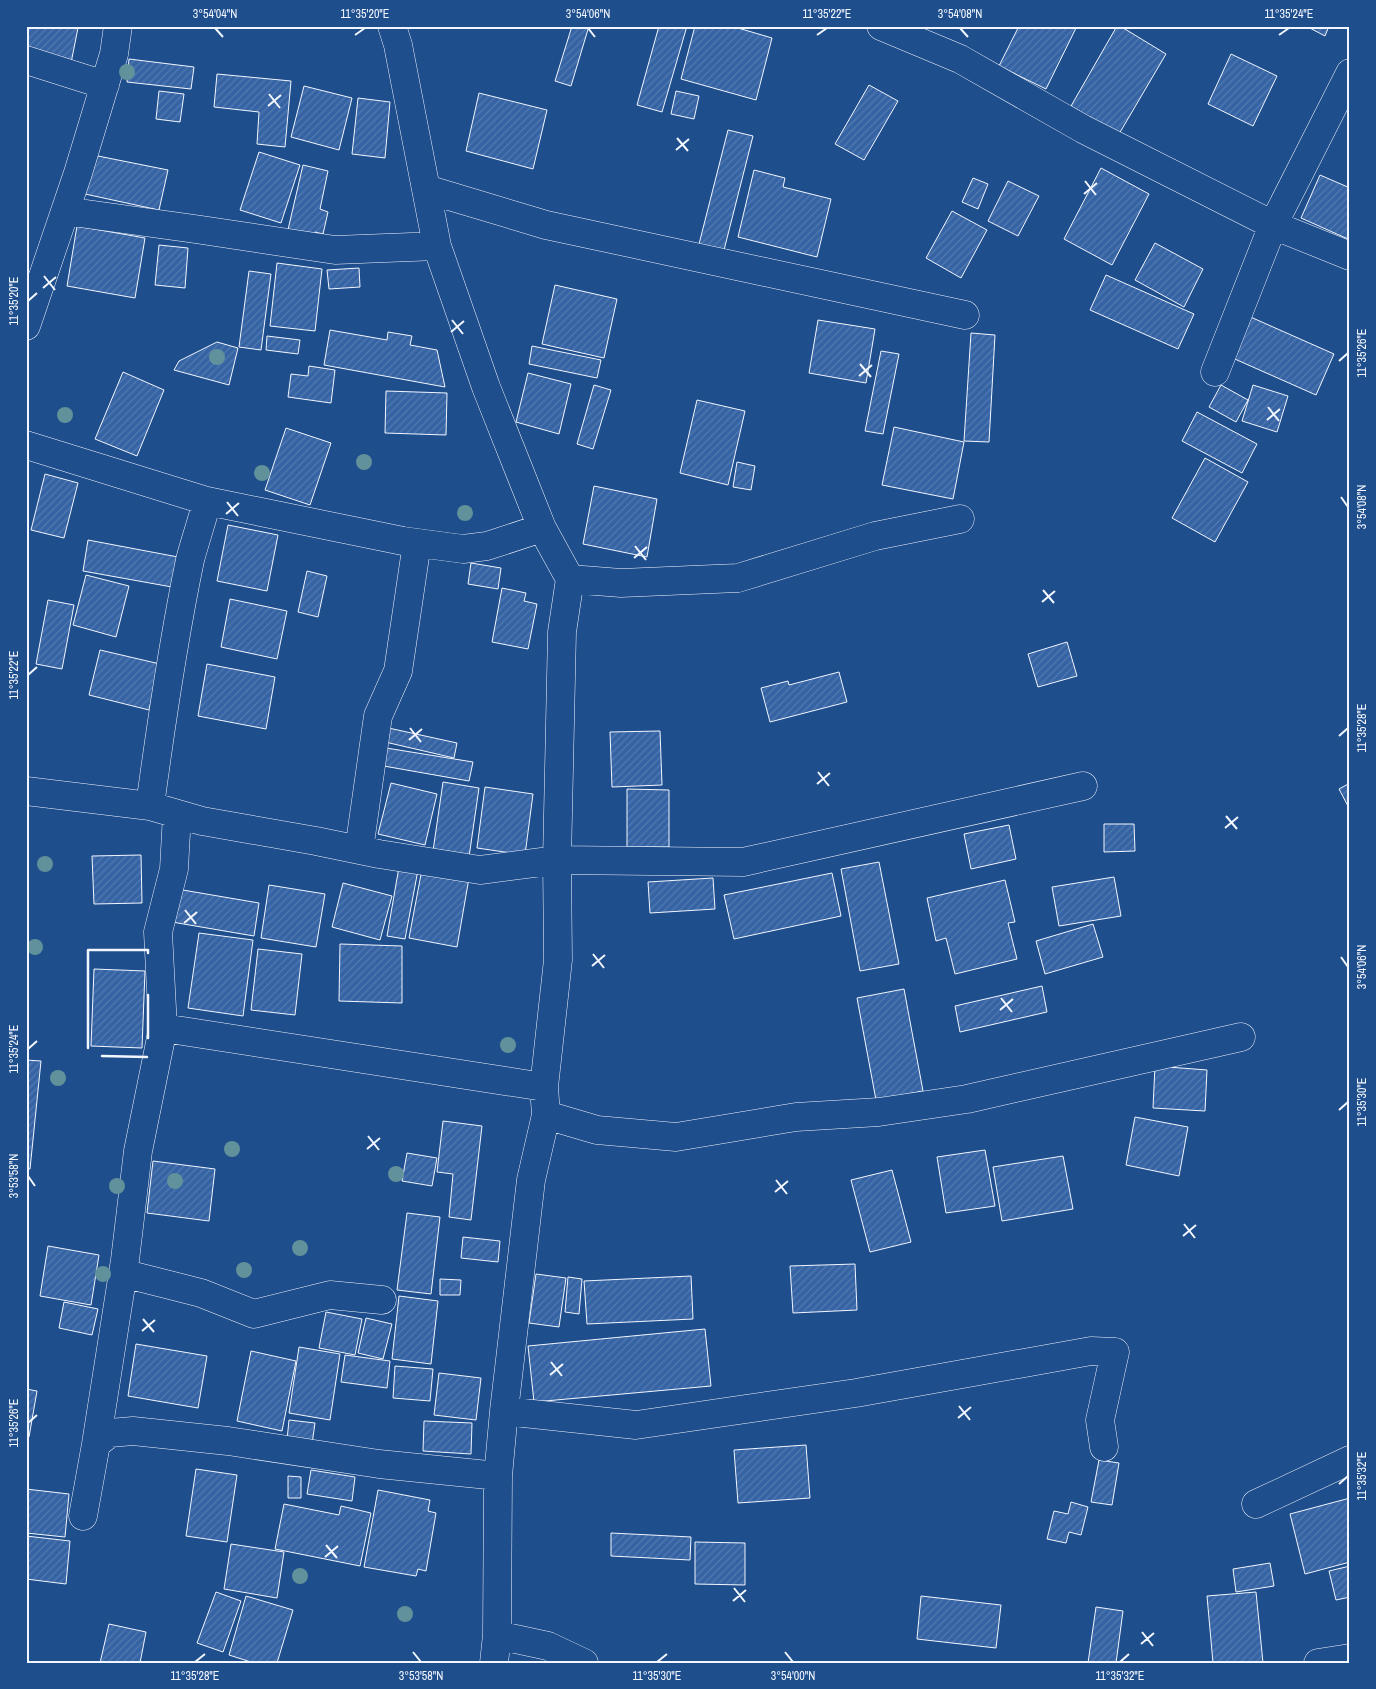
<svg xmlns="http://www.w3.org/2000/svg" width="1376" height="1689" font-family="'Archivo Narrow',sans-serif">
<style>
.building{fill:url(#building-hatch);stroke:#f2f6ff}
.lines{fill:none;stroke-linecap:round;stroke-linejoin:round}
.street-casing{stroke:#f2f6ff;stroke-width:29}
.street{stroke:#1f4e8c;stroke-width:28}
.wall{stroke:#f2f6ff;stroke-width:2.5}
.tree{fill:#61919a}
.ticks{fill:none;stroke:#f2f6ff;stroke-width:2}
.neatline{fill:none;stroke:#f2f6ff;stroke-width:2}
.ticks-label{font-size:12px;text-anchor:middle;fill:#f2f6ff}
</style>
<defs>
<pattern id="building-hatch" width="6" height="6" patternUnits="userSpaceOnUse" patternTransform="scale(1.25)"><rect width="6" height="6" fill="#3563a3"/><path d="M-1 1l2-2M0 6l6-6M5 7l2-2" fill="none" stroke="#537ab1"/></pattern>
</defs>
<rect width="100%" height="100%" fill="#1f4e8c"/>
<path class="building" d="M26,26H68L78,28L71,63L26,53Z
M572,26H589L571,86L555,81Z
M659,26H687L662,112L637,105Z
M695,26H738V28L772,38L756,100L681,79Z
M1019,26H1077L1046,89L999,66Z
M1117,26H1120L1166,54L1119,134L1071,106Z
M1306,26H1329L1325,36Z
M1231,54L1277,76L1253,126L1208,104Z
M129,59L194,67L191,89L127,82Z
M217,74L291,81L285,147L257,144L259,112L214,107Z
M869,85L898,101L864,160L835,144Z
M304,86L352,98L339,150L291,137Z
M159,91L184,94L180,122L156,119Z
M676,91L699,96L694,119L671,114Z
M479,93L547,110L533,169L466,151Z
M358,98L390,102L385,158L352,154Z
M728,130L753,136L723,254L698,248Z
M259,152L300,165L281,223L240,210Z
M93,155L168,170L159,210L85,194Z
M303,165L328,171L320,209L328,212L323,234L315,232L313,240L287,234Z
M1101,168L1149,194L1112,265L1064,239Z
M754,170L785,178L783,187L831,199L817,257L738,237Z
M1320,175L1350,188V236L1348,239L1301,218Z
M973,178L988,184L978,209L962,202Z
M1008,181L1039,196L1018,236L988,221Z
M952,211L987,230L961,278L926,258Z
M77,226L145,238L135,298L67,286Z
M1155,243L1203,269L1184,307L1135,280Z
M159,245L188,248L185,288L155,285Z
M277,263L322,269L315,331L270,326Z
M359,268L360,287L329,289L327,270Z
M249,271L271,274L261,350L239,347Z
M1106,275L1194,314L1178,349L1090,310Z
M555,285L617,299L604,358L542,344Z
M1246,315L1334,354L1316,395L1228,356Z
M818,320L875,329L866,383L809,373Z
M330,330L387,340L388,332L412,336L410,345L437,350L445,387L324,365Z
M971,333L995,335L989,442L964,441Z
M267,336L300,340L298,354L266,350Z
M217,342L238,348L229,385L174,370L179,361Z
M532,346L601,360L597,378L529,364Z
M881,351L899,354L883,434L865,431Z
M309,366L335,370L331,403L288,397L291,374L308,376Z
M123,372L164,390L137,456L95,439Z
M528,373L571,384L559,434L516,422Z
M594,385L611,390L593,449L577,444Z
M1221,385L1248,400L1236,422L1209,407Z
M1253,385L1288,396L1277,432L1242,421Z
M386,391L447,393L446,435L385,433Z
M697,400L745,411L728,485L680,473Z
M1197,412L1257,444L1242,473L1182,441Z
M894,427L964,442L953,499L882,485Z
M286,428L331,443L310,505L265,490Z
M1205,458L1248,482L1215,542L1172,518Z
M737,462L755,466L751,490L733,487Z
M45,474L78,483L64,538L31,530Z
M594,486L657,499L647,557L583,544Z
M228,525L278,535L267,591L217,581Z
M88,540L178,557L172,587L83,571Z
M471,563L501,568L498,589L468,584Z
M307,571L327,576L318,617L298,612Z
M86,575L129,586L116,637L73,625Z
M502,588L526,593L524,601L537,604L528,649L492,642Z
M230,599L287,611L277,659L221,647Z
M48,600L74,605L62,669L36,664Z
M1067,642L1077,676L1038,687L1028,654Z
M100,650L160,664L149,710L89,695Z
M207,664L275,677L266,729L198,716Z
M839,672L847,702L770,722L761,688L788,681L789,685Z
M384,727L457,743L454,758L381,741Z
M660,731L662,785L612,787L610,732Z
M380,747L473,762L469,781L378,765Z
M443,782L479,788L469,857L433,851Z
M391,783L437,794L425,845L378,834Z
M1350,783V810L1339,789Z
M485,787L533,794L525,855L477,848Z
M627,789L669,790V847H627Z
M1104,824H1134L1135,851L1104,852Z
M1009,825L1016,859L971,869L964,834Z
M141,855L142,903L94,904L92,856Z
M879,862L899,964L860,971L841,869Z
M399,867L418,870L405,939L387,936Z
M422,869L469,878L457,947L409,938Z
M832,873L841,916L734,939L724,895Z
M1114,877L1121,916L1059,926L1052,887Z
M713,878L715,909L650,913L648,882Z
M1005,880L1015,922L1008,923L1017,959L955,974L946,938L936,941L927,898Z
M343,883L392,896L380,940L332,927Z
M269,885L325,894L316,947L261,938Z
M171,888L259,903L254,936L166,921Z
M1093,924L1103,957L1045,974L1036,941Z
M199,933L253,940L243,1016L188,1008Z
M340,944L402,946V1003L339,1001Z
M258,949L302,954L295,1015L251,1010Z
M94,969L145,971L142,1048L91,1046Z
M1042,986L1047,1012L960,1032L955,1006Z
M904,989L923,1091L876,1100L857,998Z
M26,1060L41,1061L30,1169H26Z
M1155,1066L1207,1070L1205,1111L1153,1108Z
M1135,1117L1188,1127L1179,1176L1126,1165Z
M443,1121L482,1126L471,1220L449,1217L453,1174L437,1172Z
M985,1150L995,1206L946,1213L937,1157Z
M407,1153L437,1158L432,1186L402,1181Z
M1063,1156L1073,1209L1002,1221L993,1167Z
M153,1161L215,1169L209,1221L147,1213Z
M892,1170L911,1242L870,1252L851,1180Z
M407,1213L440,1217L431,1294L397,1290Z
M463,1237L500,1241L498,1262L461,1258Z
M48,1246L99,1255L91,1305L40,1296Z
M855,1264L857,1310L793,1313L790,1266Z
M536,1274L566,1278L559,1327L529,1323Z
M691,1276L693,1319L587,1324L584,1281Z
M568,1277L582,1279L579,1314L565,1312Z
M440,1279L461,1280L460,1295H440Z
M399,1296L438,1301L431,1364L392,1359Z
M64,1302L98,1309L92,1335L59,1328Z
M326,1312L362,1319L355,1355L319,1348Z
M366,1318L392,1324L383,1359L358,1353Z
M705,1329L711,1386L534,1402L528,1346Z
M136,1344L207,1356L198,1408L128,1396Z
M299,1347L340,1354L330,1420L289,1413Z
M251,1351L296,1361L282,1431L237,1421Z
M345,1355L390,1361L387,1388L341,1382Z
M395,1366L433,1369L430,1401L393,1398Z
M439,1373L481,1378L476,1420L434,1415Z
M26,1389L37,1391L29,1437L26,1436Z
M289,1420L315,1423L312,1444L287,1440Z
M424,1421L472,1423L471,1454L423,1451Z
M806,1445L810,1498L738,1503L734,1450Z
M1099,1460L1119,1463L1112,1505L1091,1502Z
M196,1469L237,1475L227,1542L186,1536Z
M311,1470L355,1477L352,1501L307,1494Z
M288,1476L301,1477V1498H288Z
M26,1489L69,1494L65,1537L26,1533Z
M378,1490L430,1500L428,1511L436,1513L426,1571L418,1569L416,1576L364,1567Z
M1350,1498V1562L1305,1574L1290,1514Z
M1071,1502L1088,1507L1081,1535L1069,1532L1066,1543L1047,1539L1054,1511L1068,1514Z
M284,1504L339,1515L341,1506L371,1513L360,1566L275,1549Z
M611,1533L691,1537L690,1560L611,1556Z
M26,1536L70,1541L66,1584L26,1579Z
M695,1542L745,1543V1585L695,1584Z
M231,1544L284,1552L277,1598L224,1589Z
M1270,1563L1274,1586L1236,1592L1233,1569Z
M1350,1566V1597L1336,1600L1329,1571Z
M216,1592L241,1601L223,1652L197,1643Z
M1256,1592L1263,1663H1213L1207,1596Z
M246,1596L293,1610L277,1663H254L229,1655Z
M921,1596L1001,1605L996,1648L917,1639Z
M1096,1607L1123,1611L1116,1663H1088Z
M109,1624L146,1632L140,1663H100Z"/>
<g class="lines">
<g class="street-casing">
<path id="street" d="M392,26L398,45L437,246L486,387L542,528L570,579L562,632L557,860L558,960L544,1087L546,1115L531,1180L504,1411L498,1476L497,1635L494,1663
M881,26L960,59L1083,129L1273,225L1350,256
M26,60L105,85
M426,189L546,225L965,315
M65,211L195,229L335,250L437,246
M26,326L78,173L114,54L118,26
M1215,372L1273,225L1350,73
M26,445L207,501L403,541L463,549L487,546L542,528
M570,579L621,583L738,578L875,536L960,519
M26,791L150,806L202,821L316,841L379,854L480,870L557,860L743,862L1083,786
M150,806C161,724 173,642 190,560C195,541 202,521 207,501
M359,850L378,716L398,671L417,543
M163,1028L544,1087
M546,1115L597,1130L676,1137L796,1117L879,1112L967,1099L1241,1037
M123,1272L130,1275L201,1293L254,1314L330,1295L382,1300
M504,1411L636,1425L856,1393L1091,1351L1115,1352L1100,1420L1104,1447
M96,1444L125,1260L138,1151L163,1028L158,932L174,869L177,814
M1256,1504L1350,1460
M83,1516L96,1444L110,1433L133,1431L228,1441L379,1464L498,1476
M497,1635L548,1646L584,1663
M1318,1663L1350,1658"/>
</g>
<use href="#street" class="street"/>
<path class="wall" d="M148,995V1038
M88,1048V950H148V953
M102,1056L147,1057"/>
</g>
<g class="tree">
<circle cx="127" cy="72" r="8"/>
<circle cx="217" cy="357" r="8"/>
<circle cx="65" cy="415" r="8"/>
<circle cx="364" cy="462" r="8"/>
<circle cx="262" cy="473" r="8"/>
<circle cx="465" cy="513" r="8"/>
<circle cx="45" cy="864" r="8"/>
<circle cx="35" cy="947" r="8"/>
<circle cx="508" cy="1045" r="8"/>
<circle cx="58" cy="1078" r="8"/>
<circle cx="232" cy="1149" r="8"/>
<circle cx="396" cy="1174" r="8"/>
<circle cx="175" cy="1181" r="8"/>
<circle cx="117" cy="1186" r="8"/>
<circle cx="300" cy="1248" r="8"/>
<circle cx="244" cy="1270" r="8"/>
<circle cx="103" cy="1274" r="8"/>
<circle cx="300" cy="1576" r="8"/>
<circle cx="405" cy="1614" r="8"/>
</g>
<path class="ticks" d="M215,28L223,37M588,28L595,37M960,28L968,37M355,35L365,28M817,35L827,28M1279,35L1289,28M269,94L280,108M268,106L281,95M677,138L688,151M676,150L689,139M1085,181L1096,195M1084,194L1097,183M44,276L55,290M43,288L56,277M28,301L37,293M452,320L463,334M451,332L464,321M1339,361L1348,353M860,364L871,377M859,376L872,365M1268,407L1279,421M1267,420L1280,409M1341,497L1348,507M227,502L238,516M226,514L239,503M635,546L646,560M634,558L647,547M1043,590L1054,603M1042,602L1055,591M28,675L37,667M410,728L421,742M1339,736L1348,728M409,740L422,729M818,772L829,786M817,784L830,773M1226,816L1237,829M1225,828L1238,817M185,910L196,924M184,923L197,912M593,954L604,968M1341,957L1348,967M592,966L605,955M1001,998L1012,1012M1000,1010L1013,999M28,1049L37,1041M1339,1110L1348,1102M368,1136L379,1150M367,1149L380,1138M28,1176L35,1186M776,1180L787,1194M775,1192L788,1181M1184,1224L1195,1238M1183,1236L1196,1225M143,1319L154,1332M142,1331L155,1320M551,1362L562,1376M550,1375L563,1364M959,1406L970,1420M958,1418L971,1407M28,1423L37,1415M1339,1484L1348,1476M326,1545L337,1558M325,1557L338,1546M734,1588L745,1602M733,1601L746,1590M1142,1632L1153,1646M1141,1644L1154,1633M413,1652L421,1662M785,1652L793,1662M195,1662L205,1654M657,1662L667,1654M1120,1662L1129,1654"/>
<rect width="1376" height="1689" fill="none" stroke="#1f4e8c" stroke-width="55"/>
<rect x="28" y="28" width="1320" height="1634" class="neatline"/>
<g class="ticks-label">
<text x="215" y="18">3°54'04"N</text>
<text x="365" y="18">11°35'20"E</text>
<text x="588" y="18">3°54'06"N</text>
<text x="827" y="18">11°35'22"E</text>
<text x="960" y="18">3°54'08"N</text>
<text x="1289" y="18">11°35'24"E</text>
<text transform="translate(14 301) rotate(-90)" y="4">11°35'20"E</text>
<text transform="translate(1362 353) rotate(-90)" y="4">11°35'26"E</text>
<text transform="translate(1362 507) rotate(-90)" y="4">3°54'08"N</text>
<text transform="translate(14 675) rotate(-90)" y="4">11°35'22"E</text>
<text transform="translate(1362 728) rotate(-90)" y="4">11°35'28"E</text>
<text transform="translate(1362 967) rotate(-90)" y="4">3°54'06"N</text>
<text transform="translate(14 1049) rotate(-90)" y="4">11°35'24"E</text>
<text transform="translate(1362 1102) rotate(-90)" y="4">11°35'30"E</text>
<text transform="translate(14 1176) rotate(-90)" y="4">3°53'58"N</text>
<text transform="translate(14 1423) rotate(-90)" y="4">11°35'26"E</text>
<text transform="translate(1362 1476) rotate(-90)" y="4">11°35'32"E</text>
<text x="195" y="1680">11°35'28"E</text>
<text x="421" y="1680">3°53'58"N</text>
<text x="657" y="1680">11°35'30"E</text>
<text x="793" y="1680">3°54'00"N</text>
<text x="1120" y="1680">11°35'32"E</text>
</g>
</svg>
